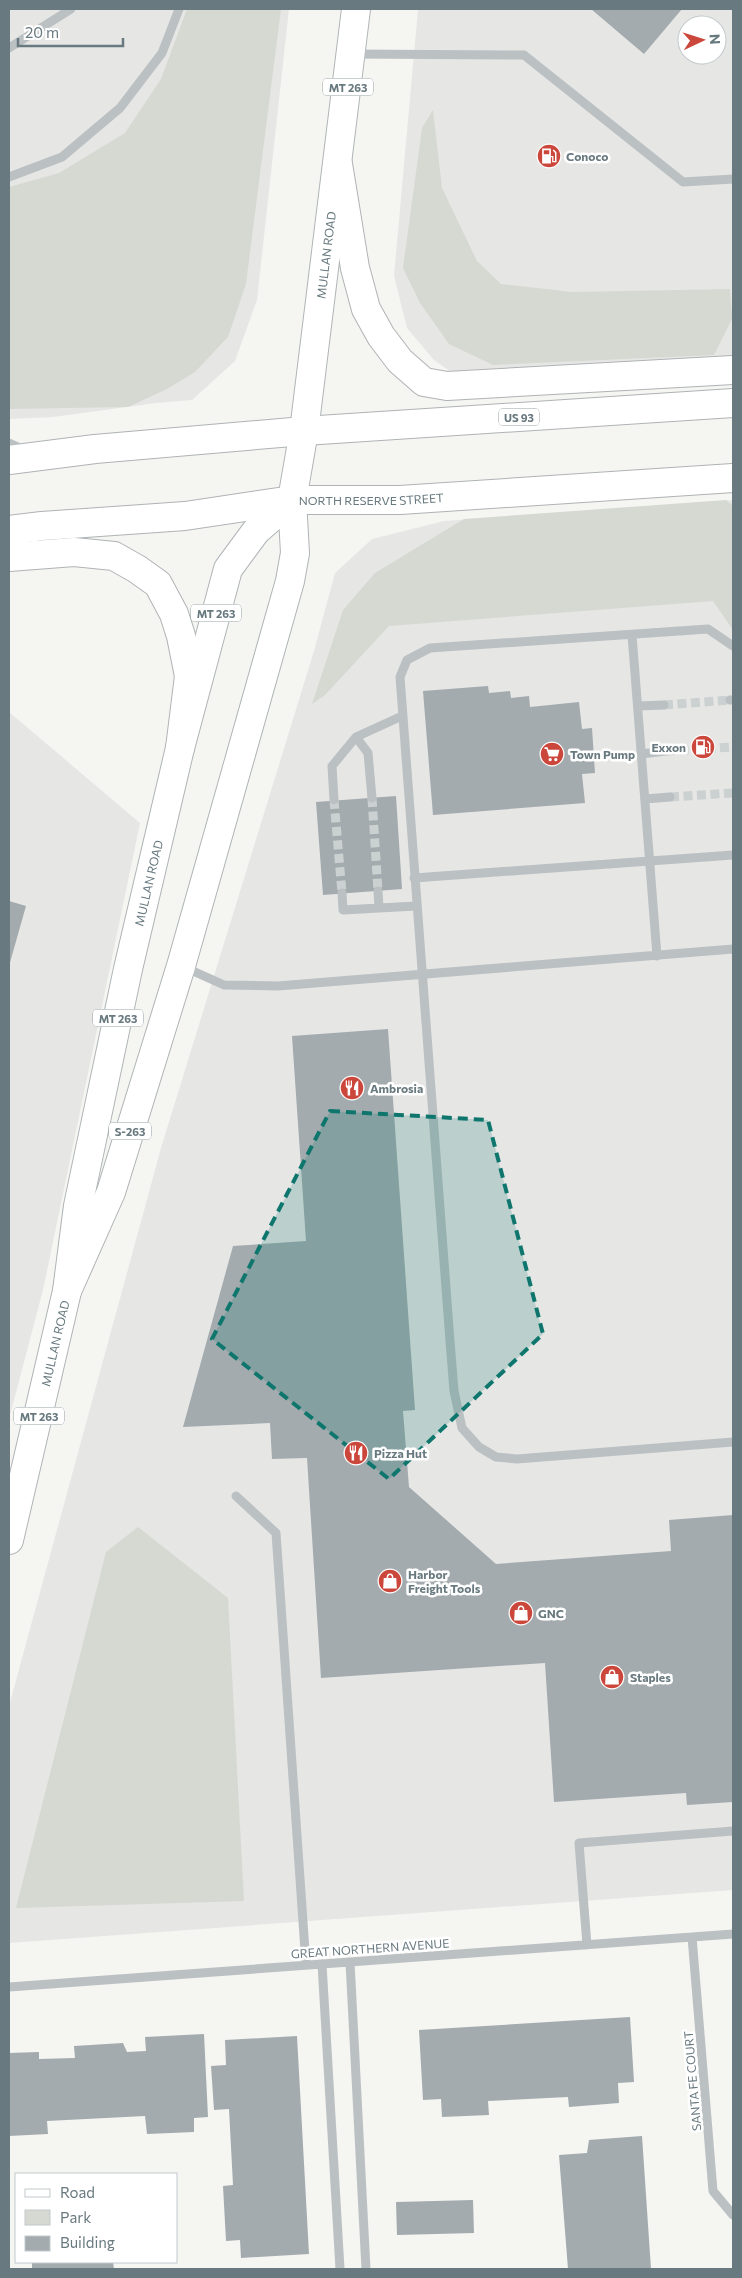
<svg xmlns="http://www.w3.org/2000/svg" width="742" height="2278" font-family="Commissioner,sans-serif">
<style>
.built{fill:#e6e6e5;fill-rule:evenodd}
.green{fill:#d6d9d2}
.building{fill:#a3abae}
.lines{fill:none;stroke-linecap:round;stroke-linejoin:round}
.minor-tunnel{stroke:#cbd0d0;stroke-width:9;stroke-dasharray:9 4.5;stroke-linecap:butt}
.major-casing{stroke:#afb4b6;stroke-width:30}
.highway-casing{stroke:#afb3b5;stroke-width:30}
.minor{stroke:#bbc0c2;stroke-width:9}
.major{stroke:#fff;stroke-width:28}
.highway{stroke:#fff;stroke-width:28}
.marked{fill:#0f766e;fill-opacity:0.2;stroke:#0f766e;stroke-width:4;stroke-dasharray:10 6;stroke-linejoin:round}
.labels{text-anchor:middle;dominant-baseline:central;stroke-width:5;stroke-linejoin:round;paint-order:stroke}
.shield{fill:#fff;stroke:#95a1a5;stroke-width:1}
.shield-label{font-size:11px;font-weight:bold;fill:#68797f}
.poi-label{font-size:12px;font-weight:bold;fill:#68797f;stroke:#fff;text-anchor:start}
.street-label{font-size:12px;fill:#68797f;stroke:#fff}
</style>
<rect width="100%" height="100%" fill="#f5f5f2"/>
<path class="built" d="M9,9H289L257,300L235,361L192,400L156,403L53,417L9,419Z
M418,9H733V366L454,374L434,360L407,328L394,276ZM687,25H717V55H687Z
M733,500V1890L9,1943V1706L161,1148L314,651L335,573L372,539L444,521Z
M9,712L140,823L43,1290L9,1419Z"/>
<path class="green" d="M187,9H281L246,284L228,337L195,372L167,389L128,407L9,409V187L59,173L125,133L161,79Z
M433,110L442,188L477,261L501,284L572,292L730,289L732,319L714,355L493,365L449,344L420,303L403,268L422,128Z
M726,500L733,506V630L713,601L389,626L325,695L312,704L343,610L375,573L464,519Z
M138,1527L228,1598L244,1901L16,1908L106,1552Z"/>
<path class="building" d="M591,9H682L644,54Z
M488,686L489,693L510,691L511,698L529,696L530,707L579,702L582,729L592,728L595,773L582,774L585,803L433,815L423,691Z
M396,796L402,889L323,895L316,802Z
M9,901L26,906L9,966Z
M388,1029L415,1410L403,1411L409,1487L496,1564L671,1551L669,1520L733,1515V1802L687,1805L686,1793L554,1802L545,1663L321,1678L307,1458L272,1459L270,1423L183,1427L233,1246L306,1241L292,1036Z
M630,2017L634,2082L618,2083L619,2103L569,2107L568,2097L488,2101L489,2115L442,2117L441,2099L423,2100L419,2030Z
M204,2034L208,2117L194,2118V2132L147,2134L145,2116L47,2121L48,2134L9,2136V2053L39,2052V2059L75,2058L74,2046L123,2043L127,2052L146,2051L145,2037Z
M297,2036L309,2254L241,2258L240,2240L226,2241L223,2186L233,2185L229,2109L214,2110L211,2066L226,2065L225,2040Z
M642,2136L651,2269H568L559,2155L587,2153L589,2140Z
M473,2200L474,2233L397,2235L396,2202Z
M32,2262H113L114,2269H32Z"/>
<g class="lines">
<path class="minor-tunnel" d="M664,705L730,700
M666,751L733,747
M670,797L733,793
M372,798L378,891
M334,800L342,893"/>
<g class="major-casing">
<g id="major">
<path id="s1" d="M67,1291L111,1192L181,966L290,581L295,553L292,500L304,431L356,9"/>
<path id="s2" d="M9,1540L67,1291L78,1206L128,969L180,748L228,569L256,531L292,500"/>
</g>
</g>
<g class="highway-casing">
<g id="highway">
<path d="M338,164L355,268L366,309L381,336L400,361L424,382L447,386L733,370"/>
<path d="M9,460L95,449L304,431L733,403"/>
<path id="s3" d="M9,530L42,526L185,516L292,500H400L733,478"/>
<path d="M9,557L74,552L114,556L137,569L158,584L174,614L181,636L189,676L180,748"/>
</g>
</g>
<path class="minor" d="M9,48L71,9
M352,54L524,55L683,182L733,179
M9,177L62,157L120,108L162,53L179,9
M9,443L25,450
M632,635L657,956
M733,646L708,629L430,648L407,660L400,677L450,1341L454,1391L462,1428L479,1447L496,1457L517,1459L733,1442
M730,700H733
M638,706L664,705
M641,754L666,751
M372,798L368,753L356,737L402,716
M645,799L670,797
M334,800L332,766L356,737
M414,878L733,855
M378,891L379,908L416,906
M342,893L343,910L379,908
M184,967L224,985L278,986L733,949
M236,1496L276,1533L306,1965
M692,1937L713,2191L733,2215
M587,1945L579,1843L733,1831
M350,1962L366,2269
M322,1964L340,2269
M9,1987L733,1934"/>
<use href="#major" class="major"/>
<use href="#highway" class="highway"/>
</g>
<path class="marked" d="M330,1111L488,1120L543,1334L389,1479L212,1339Z"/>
<defs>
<g id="fuel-disc" transform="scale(1.25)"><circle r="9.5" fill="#cc473b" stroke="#fff"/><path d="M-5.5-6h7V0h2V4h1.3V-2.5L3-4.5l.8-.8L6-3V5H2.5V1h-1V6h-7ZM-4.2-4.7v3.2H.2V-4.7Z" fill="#fff"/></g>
<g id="supermarket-disc" transform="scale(1.25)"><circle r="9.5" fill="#cc473b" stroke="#fff"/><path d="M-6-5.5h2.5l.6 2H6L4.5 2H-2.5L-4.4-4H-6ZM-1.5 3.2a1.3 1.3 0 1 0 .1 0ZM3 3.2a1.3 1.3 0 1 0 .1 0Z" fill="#fff"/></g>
<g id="restaurant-disc" transform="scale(1.25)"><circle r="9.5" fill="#cc473b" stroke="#fff"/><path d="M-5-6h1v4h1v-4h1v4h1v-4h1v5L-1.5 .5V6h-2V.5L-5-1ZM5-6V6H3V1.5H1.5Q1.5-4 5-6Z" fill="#fff"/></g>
<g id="shop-disc" transform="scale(1.25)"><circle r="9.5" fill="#cc473b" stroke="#fff"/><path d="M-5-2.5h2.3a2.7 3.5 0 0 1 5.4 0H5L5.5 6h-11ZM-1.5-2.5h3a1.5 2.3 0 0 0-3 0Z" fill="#fff"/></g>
</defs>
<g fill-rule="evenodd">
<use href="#fuel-disc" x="549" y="156"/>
<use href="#fuel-disc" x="703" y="747"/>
<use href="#supermarket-disc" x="552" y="754"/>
<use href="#restaurant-disc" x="352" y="1088"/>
<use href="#restaurant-disc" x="356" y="1453"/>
<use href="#shop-disc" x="390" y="1581"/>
<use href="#shop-disc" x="521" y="1613"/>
<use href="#shop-disc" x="612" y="1677"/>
</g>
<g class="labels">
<g class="shield">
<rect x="323" y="78.5" width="50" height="17" rx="4"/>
<rect x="499" y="408.5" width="40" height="17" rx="4"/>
<rect x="191" y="604.5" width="50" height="17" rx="4"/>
<rect x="93" y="1009.5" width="50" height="17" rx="4"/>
<rect x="109" y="1122.5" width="42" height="17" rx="4"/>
<rect x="14" y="1407.5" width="50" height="17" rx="4"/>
</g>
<g class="shield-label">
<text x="348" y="87">MT 263</text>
<text x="519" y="417">US 93</text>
<text x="216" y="613">MT 263</text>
<text x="118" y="1018">MT 263</text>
<text x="130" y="1131">S-263</text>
<text x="39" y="1416">MT 263</text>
</g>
<g class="poi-label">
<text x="566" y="156">Conoco</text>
<text x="686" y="747" text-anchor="end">Exxon</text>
<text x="570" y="754">Town Pump</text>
<text x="370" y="1088">Ambrosia</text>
<text x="374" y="1453">Pizza Hut</text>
<text x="408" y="1574">Harbor<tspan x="408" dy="14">Freight Tools</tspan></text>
<text x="538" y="1613">GNC</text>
<text x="630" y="1677">Staples</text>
</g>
<g class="street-label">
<text stroke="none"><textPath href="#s1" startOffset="1074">MULLAN ROAD</textPath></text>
<text stroke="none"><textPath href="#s3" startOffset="364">NORTH RESERVE STREET</textPath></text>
<text stroke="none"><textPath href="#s2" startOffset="672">MULLAN ROAD</textPath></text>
<text stroke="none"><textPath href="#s2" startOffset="202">MULLAN ROAD</textPath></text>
<text transform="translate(370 1948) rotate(-4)">GREAT NORTHERN AVENUE</text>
<text transform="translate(692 2081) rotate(-95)">SANTA FE COURT</text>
</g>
</g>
<rect width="742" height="2278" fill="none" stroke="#68797f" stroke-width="20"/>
<rect x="15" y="2173" width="162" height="90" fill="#ffffff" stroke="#c3c9cc"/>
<rect x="25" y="2189" width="25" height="8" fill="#ffffff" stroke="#c3c9cc"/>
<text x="60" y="2198" font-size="15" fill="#68797f">Road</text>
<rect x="25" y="2210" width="25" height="15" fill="#d6d9d2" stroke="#c3c9cc"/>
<text x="60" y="2223" font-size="15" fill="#68797f">Park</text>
<rect x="25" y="2236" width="25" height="15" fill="#a3abae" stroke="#c3c9cc"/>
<text x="60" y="2248" font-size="15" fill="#68797f">Building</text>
<g transform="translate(702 40) rotate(86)"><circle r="24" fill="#ffffff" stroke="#c3c9cc"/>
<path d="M0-4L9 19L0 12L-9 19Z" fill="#cc473b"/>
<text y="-8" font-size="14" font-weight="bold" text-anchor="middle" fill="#68797f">N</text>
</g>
<path d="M18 38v8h105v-8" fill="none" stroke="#68797f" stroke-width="2.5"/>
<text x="25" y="38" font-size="15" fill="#68797f" stroke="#ffffff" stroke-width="4" paint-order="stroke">20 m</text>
</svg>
